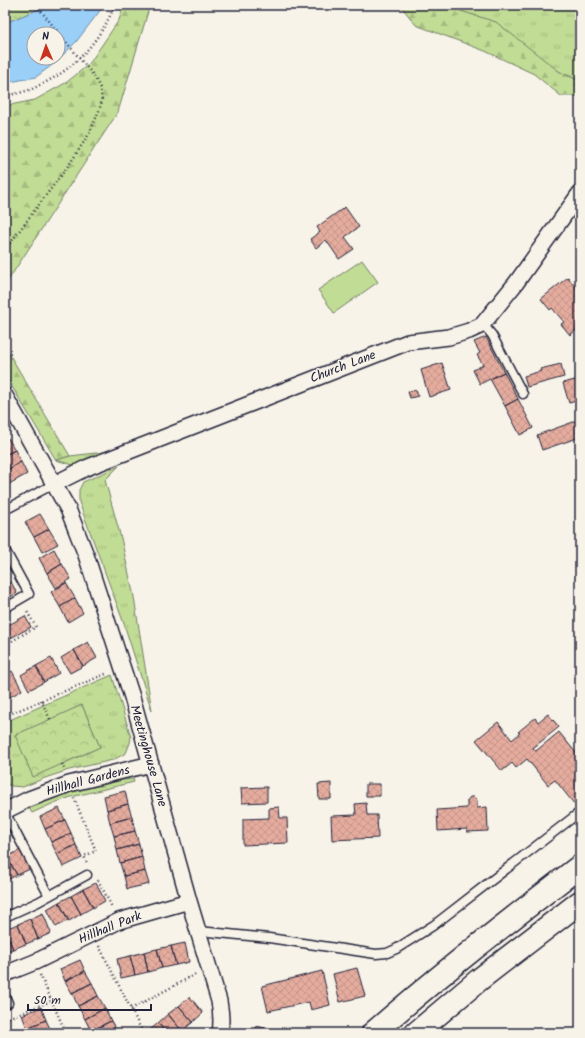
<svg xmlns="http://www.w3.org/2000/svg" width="585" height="1038" font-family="Kalam,sans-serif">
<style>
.grass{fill:url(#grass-tufts);stroke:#727f68;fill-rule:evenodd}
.forest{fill:url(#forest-firs);stroke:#727f68}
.park{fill:url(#park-crowns);stroke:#727f68}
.garden{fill:#c1dc94;stroke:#727f68}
.water{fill:#9acff8;stroke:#6a8aac;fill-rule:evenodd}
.building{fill:url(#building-cross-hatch);stroke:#22223b}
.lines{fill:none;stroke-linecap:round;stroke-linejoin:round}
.lane-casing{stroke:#22223b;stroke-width:11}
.street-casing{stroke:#22223b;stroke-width:18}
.highway-casing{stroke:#22223b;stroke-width:25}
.path{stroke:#22223b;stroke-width:2.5;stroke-dasharray:1 3;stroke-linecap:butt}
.lane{stroke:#f7f3e8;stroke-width:8}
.street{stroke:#f7f3e8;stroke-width:15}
.highway{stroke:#f7f3e8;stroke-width:22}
.path-bridge{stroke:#22223b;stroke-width:2.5;stroke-dasharray:1 3;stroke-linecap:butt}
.labels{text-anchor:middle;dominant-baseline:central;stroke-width:3;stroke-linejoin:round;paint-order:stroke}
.street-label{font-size:13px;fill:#22223b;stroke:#f7f3e8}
</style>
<defs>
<pattern id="grass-tufts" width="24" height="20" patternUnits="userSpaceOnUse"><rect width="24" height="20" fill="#c1dc94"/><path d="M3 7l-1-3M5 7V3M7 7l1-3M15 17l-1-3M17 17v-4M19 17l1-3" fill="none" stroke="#a6bc80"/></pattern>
<pattern id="forest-firs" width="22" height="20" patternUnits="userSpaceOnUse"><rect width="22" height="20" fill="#c1dc94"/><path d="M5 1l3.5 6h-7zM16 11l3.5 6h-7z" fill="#a6bc80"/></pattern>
<pattern id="park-crowns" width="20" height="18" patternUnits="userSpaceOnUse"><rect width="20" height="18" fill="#c1dc94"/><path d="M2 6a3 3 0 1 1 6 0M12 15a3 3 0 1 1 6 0" fill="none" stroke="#a6bc80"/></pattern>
<pattern id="building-cross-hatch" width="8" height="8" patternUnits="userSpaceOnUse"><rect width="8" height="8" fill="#e5ac9e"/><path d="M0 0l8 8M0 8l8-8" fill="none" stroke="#c49489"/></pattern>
</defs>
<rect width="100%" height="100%" fill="#f7f3e8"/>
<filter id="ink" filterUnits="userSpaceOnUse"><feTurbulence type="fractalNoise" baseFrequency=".025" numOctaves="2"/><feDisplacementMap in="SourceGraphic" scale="8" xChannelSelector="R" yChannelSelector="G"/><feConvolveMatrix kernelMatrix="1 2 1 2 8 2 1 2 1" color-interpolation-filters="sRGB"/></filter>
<g filter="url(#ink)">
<path class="grass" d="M5,5H49L5,23Z
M445,5H580V81L560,72L464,12Z
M104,452L84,464L73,465L56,460L70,456Z
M119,466L105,480L121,538L134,597L152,711L123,621L79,502V490L83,482Z
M112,675L131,737L130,743L126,753L113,760L69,770L45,778L23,787L11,786L5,783V722ZM82,705L100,747L62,764Z
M133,779L134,782L71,797L54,803L32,813L29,808L55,797L68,793L123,780Z"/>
<path class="forest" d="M124,5H150L118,112L5,285V106L35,100L67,82L89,64L119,20Z
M400,5H445L464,12L496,22L560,72L580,81V96H561L534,74L485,51L416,25Z
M5,347L70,456L56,460L5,375Z"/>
<path class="park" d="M82,705L100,747L33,777L15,735Z"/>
<path class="garden" d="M362,260L378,282L334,313L318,290Z"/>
<path class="water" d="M49,5H103L102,8L76,42L55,63L36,77L5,83V23ZM34,34H58V58H34Z"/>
<path class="building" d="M345,207L359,227L345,237L354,249L339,259L326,240L316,248L310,239L320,232L317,227Z
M568,277L580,293V327L570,335L561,324L564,322L552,308L550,310L541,299Z
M486,337L504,372L480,384L473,370L483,365L477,355L480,353L474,342Z
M442,363L451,390L429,397L421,370Z
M561,364L564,377L527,387L524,376L541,371L540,369Z
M504,372L518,399L505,406L490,379Z
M579,379L580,384V400L569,403L563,383Z
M416,390L418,396L410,398L408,392Z
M518,399L533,428L520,435L505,406Z
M576,421L580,432V437L542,450L537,435Z
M8,438L15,450L5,455V440Z
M15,450L21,462L5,471V455Z
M21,462L27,474L9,484L5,478V471Z
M40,514L49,529L34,537L25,522Z
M49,529L58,544L42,552L34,537Z
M54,549L62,564L47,573L39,558Z
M62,564L71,579L56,588L47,573Z
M11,582L17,593L5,600V585Z
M66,583L75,598L60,607L51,592Z
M75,598L83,613L68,622L60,607Z
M25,616L31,627L5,641V627Z
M88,642L97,658L83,666L74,650Z
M74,650L83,666L70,673L61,658Z
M51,658L59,673L44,682L36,666Z
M36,666L44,682L29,690L21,675Z
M12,671L22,690L10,697L5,688V675Z
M548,714L559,727L533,748L536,751L559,732L580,758V802L575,805L555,780L548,785L527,759L516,768L512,763L502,771L476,740L498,722L512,740L520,733L518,732L535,718L538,722Z
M331,783V799H319L318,784Z
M366,784H380V796H366Z
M267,787V802L242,803L241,788Z
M125,791L128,804L107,810L104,796Z
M470,797H474L477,800V808L487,807L488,831L467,832V829L438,831L437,810L467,808V801Z
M366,803L367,815H377L378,838L332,840L331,816L356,815L355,804Z
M128,804L132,817L110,823L107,810Z
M279,807L280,818H287L288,843L243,845V819L269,818V808Z
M59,808L65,820L45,829L40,817Z
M132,817L135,831L114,836L110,823Z
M65,820L71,833L51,842L45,829Z
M135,831L139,844L117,850L114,836Z
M71,833L76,845L57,854L51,842Z
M139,844L142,857L120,863L117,850Z
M76,845L82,858L63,867L57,854Z
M20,850L30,869L17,875L7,857Z
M7,857L17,875L5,881V858Z
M142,857L145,871L124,876L120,863Z
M145,871L149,884L127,889L124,876Z
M96,883L105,901L93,908L83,889Z
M83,889L93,907L81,914L71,896Z
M71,896L81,914L69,921L59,902Z
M59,902L68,920L56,927L47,909Z
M43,913L51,933L38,939L30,919Z
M30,919L38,939L26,944L18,924Z
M18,924L26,944L13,949L5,929Z
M5,929L13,949L5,952Z
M185,943L189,962L176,965L171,946Z
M171,946L176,965L162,968L157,949Z
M157,949L162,968L148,972L144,952Z
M144,952L148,972L135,975L130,956Z
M130,956L135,975L121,978L117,959Z
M80,960L85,971L65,981L60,969Z
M357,968L365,996L340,1002L333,974Z
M85,971L92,983L72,993L65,981Z
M322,971L330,1005L311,1010L309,1002L268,1011L262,986Z
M92,983L98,996L78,1006L72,993Z
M98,996L105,1008L85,1019L78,1006Z
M190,997L203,1013L193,1022L179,1006Z
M179,1006L193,1022L182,1031L168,1014Z
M41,1007L46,1020L27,1028L22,1015Z
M105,1008L111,1021L91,1031L85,1019Z
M168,1014L182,1031L180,1033H166L158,1023Z
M46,1020L52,1033H29L27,1028Z
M111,1021L118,1033H92L91,1031Z
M158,1023L166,1033H148V1032Z
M257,1026L274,1031L273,1033H255Z"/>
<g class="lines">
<g class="lane-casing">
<path id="lane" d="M482,325L487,329L492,335L523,394
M5,510L54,484
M5,550L29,594L5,608
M5,812L49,896
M5,917L38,902L87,875
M199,931L269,938L376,954L387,953L396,949L434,925L580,812
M5,996L8,1003"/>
</g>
<g class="street-casing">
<path id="street" d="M5,396L68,509L86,555L132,697L189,901L219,1001C221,1012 222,1021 220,1033
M54,484L86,468L408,342L449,337L469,331L482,325L516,283L580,193
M5,811L29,799L69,784L151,764
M5,974L35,962L119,921L189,901"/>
</g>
<g class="highway-casing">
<path id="highway" d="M373,1033C439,975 510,920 580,866
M416,1033L480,979L580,902"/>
</g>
<path class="path" d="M5,96C14,94 24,92 32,89C37,87 41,84 46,82C78,66 101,38 115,5
M5,250L71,162L89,134L99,111L102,100L100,88L94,76
M5,645L36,627L26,610
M41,700L50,719
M5,716L108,673
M62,764L65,771
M74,798L96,851L84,856L87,863
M98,880L112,907
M99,946L143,1033
M40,975L66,1033
M131,1009L196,974
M5,1019L51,1001"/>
<use href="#lane" class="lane"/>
<use href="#street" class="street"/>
<use href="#highway" class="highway"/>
<path class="path-bridge" d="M36,5L94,76"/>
</g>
</g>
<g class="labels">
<g class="street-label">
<text transform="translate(343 367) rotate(-21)">Church Lane</text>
<text transform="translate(148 756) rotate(74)">Meetinghouse Lane</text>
<text transform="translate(88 781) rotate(-15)">Hillhall Gardens</text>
<text transform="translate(110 928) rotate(-22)">Hillhall Park</text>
</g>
</g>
<rect width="585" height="1038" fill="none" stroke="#f7f3e8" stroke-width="20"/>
<rect x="10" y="10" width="565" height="1018" fill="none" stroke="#22223b" stroke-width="1.5" filter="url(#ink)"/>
<g transform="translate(46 46) rotate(358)"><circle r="19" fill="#f7f3e8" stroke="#a29fa3"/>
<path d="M0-3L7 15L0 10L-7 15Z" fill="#c8321e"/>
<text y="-6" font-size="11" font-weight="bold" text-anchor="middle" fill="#22223b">N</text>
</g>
<path d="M28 1004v6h123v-6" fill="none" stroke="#22223b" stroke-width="2"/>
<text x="34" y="1004" font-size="12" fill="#22223b" stroke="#f7f3e8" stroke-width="3" paint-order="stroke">50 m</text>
</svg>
